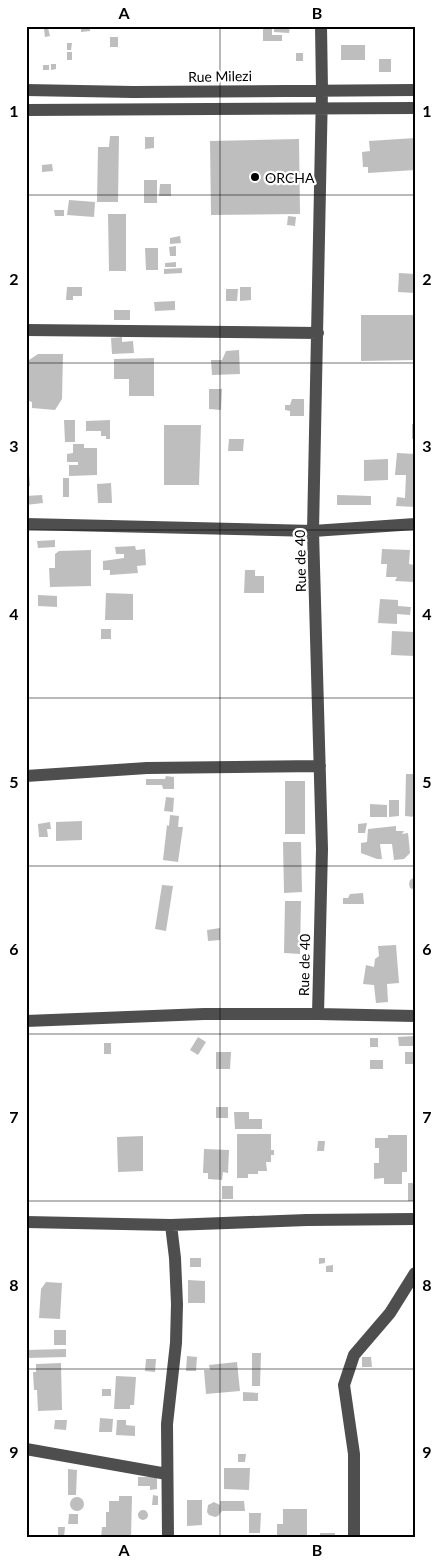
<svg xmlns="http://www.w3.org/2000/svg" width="441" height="1564" font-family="Lato,sans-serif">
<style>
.building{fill:#bebebe}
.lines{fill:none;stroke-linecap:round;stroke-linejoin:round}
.minor{stroke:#4e4e4e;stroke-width:12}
.grid{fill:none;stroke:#000;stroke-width:1;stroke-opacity:0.55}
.poi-dot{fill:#000;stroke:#fff;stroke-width:2}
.labels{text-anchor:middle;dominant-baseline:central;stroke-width:4.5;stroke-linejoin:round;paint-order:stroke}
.street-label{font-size:14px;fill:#000;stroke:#fff}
.poi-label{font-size:14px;fill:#000;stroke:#fff;text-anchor:start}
.neatline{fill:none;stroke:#000;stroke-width:2}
.grid-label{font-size:16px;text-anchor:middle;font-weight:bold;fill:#000}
</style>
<rect width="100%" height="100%" fill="#fff"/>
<path class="building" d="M81,26H90V31L81,32Z
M263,26H272V35H282V41H263Z
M274,26H290L289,33L274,32Z
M48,28L50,36L45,37L44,29Z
M110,37H118V47H110Z
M67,43H72L71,50H67Z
M341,45H365V60H341Z
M67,52H72V60H67Z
M296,53H303V61H296Z
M379,59H391V72H379Z
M51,64H56V69L51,70Z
M43,65H49V70H43Z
M110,136H119L118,202H97L98,147H109Z
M145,137H154V148L145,149Z
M415,138V170L368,173V167H363L362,152L370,151L369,141Z
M26,139H29L28,153H26Z
M299,139L300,214L211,215L210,141Z
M52,164L53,171L42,172V165Z
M144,180H157V203H144Z
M160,184H171V196H159Z
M69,200L95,202L94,217L67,215Z
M54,210H64V216H55Z
M108,214H126V271H109Z
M288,216L296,217L295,226L287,225Z
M180,236L181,243L170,244V238Z
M176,246V256H170L169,247Z
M145,248H158V270H146Z
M176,262V267H165V263Z
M182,268V273L164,274V269Z
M399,273L415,274V293L398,292Z
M67,287H82V296H73V300H66Z
M240,287H251V300L240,301Z
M226,289H238L237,301H226Z
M175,301V310L155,311L154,302Z
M114,310H130V320H114Z
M361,315H415V360L361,361Z
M122,337V342L133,341L134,353L112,354L111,338Z
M239,350L240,374L212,375L211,360H222L226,351Z
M38,354H63L62,399L55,410L32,408V402L26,400V379L28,375L29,360Z
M154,358V396H129V379H114V359Z
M209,389H222L221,410L209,409Z
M292,399H304V416H290V411L285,410V405H290Z
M64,420H75V442H65Z
M110,420V439H106V436H101V431H86V421Z
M412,424H415V439H412Z
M164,425H201L199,485H164Z
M229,439H244L243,451H228Z
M73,444H84V448H97V475L69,476V465H78V462H67V454L73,453Z
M397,453L415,454V507L396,506L397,497L405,498L406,475H395Z
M388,459V480L364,481V460Z
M26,475H29L30,486H26Z
M63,478H69V497H63Z
M111,483L112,503H98L97,484Z
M42,495L43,503L26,505V496Z
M337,495L371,496V505H337Z
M55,540V547L38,548L37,541Z
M135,546L136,550L145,549L146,565L137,566L138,573L110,575V570H103V561L124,558V554H116L115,547Z
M382,549L410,550L409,564L414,565V582L395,581L397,577H386L387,564H381Z
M91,550V586L50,587L49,568H55V554L59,551Z
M245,570H255V576H264V593H244Z
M106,593L133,594V620H105Z
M38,595L57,596V607L38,606Z
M380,599L398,600V606L411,607L410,615L397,614V624L378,623Z
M101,629H111V639H101Z
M392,631L415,632V656L391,655Z
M406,774H415V817L405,816Z
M166,776L174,777V789H163L162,785H146V779H165Z
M285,781H305V834H285Z
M166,797L174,798L173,812L164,811Z
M389,800H399V816L389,817Z
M370,804L387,805V817H370Z
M170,815L179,816L178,827H183L178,862L163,860L167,825L169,826Z
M82,821V840L56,841V822Z
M50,822L51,829H47L48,837H39L38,824Z
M367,823L365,833H358V824Z
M396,826V831H404L402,834L408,833L410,853L404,859L394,860L392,844H380L382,859H377L361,853V843L367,842L368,829Z
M283,842H301L302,892L284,893Z
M415,877V890L410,888L409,884L410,880Z
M162,885L173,886L166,931L155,929Z
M363,893L364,904H343V898H348L350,894Z
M285,901H301L300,954L284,953Z
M220,928V940L208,941L207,930Z
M396,945L399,983L387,984L388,1002L376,1003L374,985L363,984L366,965L374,967L375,959L379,956L378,946Z
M414,1036L415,1046H399L398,1037Z
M198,1037L206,1042L198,1055L190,1050Z
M370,1038H378V1047H370Z
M104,1043H111V1054H104Z
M216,1052H231L230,1069H216Z
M405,1052H414V1064H405Z
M370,1060H383V1069H370Z
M216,1107H228V1118H216Z
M234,1112H249V1119H262V1129H235Z
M237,1134H271V1150H274V1155H271V1162H266L267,1171H258V1174H248V1178H237Z
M388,1135H407V1172H402V1184H384V1178L374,1179V1163H379V1148H375V1138H388Z
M143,1136V1171L118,1172L117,1137Z
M318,1141H325L324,1151H317Z
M204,1149L229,1150L228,1173L223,1172L222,1180L208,1179V1173H203Z
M408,1183H415V1201H408Z
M222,1186H233V1199H222Z
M190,1258H201V1267H190Z
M319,1258H325V1263L319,1264Z
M26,1259H29L28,1272H26Z
M333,1265V1272H326V1266Z
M188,1280L205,1281V1303H188Z
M46,1282L62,1283L60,1319L39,1318L41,1289Z
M54,1330H66V1345H54Z
M66,1349V1357L26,1358V1350Z
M252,1353H261L260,1386H252Z
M187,1356L197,1357L196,1371H186Z
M362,1357H371L372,1367H362Z
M146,1359H156L155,1372L145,1371Z
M237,1362L240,1391L206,1394L204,1370H210L209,1365Z
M61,1363L62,1410L38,1411L37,1390H34L33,1372H36V1364Z
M116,1376L136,1377L134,1405H130V1409H114Z
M102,1389H111V1396H102Z
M243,1392L258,1393V1401H243Z
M100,1418L113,1419L112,1432H99Z
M55,1420H67L66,1430L54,1429Z
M117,1420H126V1425L135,1426V1436L116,1435Z
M238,1454H246L245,1462H238Z
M224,1468H250L249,1490L224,1489Z
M68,1469L77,1470L76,1495H68Z
M138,1477H157V1489L150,1490V1486H138Z
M153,1495L158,1496V1505H152Z
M119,1496H132L131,1538H101L102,1527H106V1512H109V1501H119Z
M70 1504a7 7 0 1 1 14 0a7 7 0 1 1-14 0Z
M187,1500H202V1525L187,1526Z
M220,1501H244L245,1511H222L218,1516L215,1517L209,1515L207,1512L208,1505L214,1502L220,1505Z
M283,1509H307V1538H277V1524H283Z
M138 1515a5 5 0 1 1 10 0a5 5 0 1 1-10 0Z
M249,1513H261L260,1533H249Z
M69,1514H78V1524H68Z
M58,1527H65L64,1538H58Z
M320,1533H335V1538H320Z"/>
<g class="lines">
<path class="minor" d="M26,90L133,92L415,90
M26,110L415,108
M26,330L318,333
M26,524L313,531L415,524
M26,776L147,768L320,766
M318,1014L322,849L313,531L322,90L321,26
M26,1021L204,1014H318L415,1016
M26,1222L171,1225L307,1220L415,1219
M26,1449L167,1474
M168,1538L167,1424L176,1343L177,1304L175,1258L171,1225
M354,1538V1454L344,1385L354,1355L390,1313L415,1273"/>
</g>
<path class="grid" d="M220,26V1538M26,195H415M26,363H415M26,530H415M26,698H415M26,866H415M26,1034H415M26,1201H415M26,1369H415"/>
<circle class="poi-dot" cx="255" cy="177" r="5"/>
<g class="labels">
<g class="street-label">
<text transform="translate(220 76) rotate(-1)">Rue Milezi</text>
<text transform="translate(300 561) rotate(-91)">Rue de 40</text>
<text transform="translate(304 965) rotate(-89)">Rue de 40</text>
</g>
<g class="poi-label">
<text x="265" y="177">ORCHA</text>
</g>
</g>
<rect width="441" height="1564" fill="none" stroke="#ffffff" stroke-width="55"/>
<rect x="28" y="28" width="386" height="1508" class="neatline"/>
<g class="grid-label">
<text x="124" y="19">A</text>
<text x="317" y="19">B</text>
<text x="14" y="117">1</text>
<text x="427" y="117">1</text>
<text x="14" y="285">2</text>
<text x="427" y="285">2</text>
<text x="14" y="452">3</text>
<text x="427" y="452">3</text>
<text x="14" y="620">4</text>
<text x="427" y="620">4</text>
<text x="14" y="788">5</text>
<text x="427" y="788">5</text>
<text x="14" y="955">6</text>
<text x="427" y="955">6</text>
<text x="14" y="1123">7</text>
<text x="427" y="1123">7</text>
<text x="14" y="1291">8</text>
<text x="427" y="1291">8</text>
<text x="14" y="1458">9</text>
<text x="427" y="1458">9</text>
<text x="124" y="1556">A</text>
<text x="317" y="1556">B</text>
</g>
</svg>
